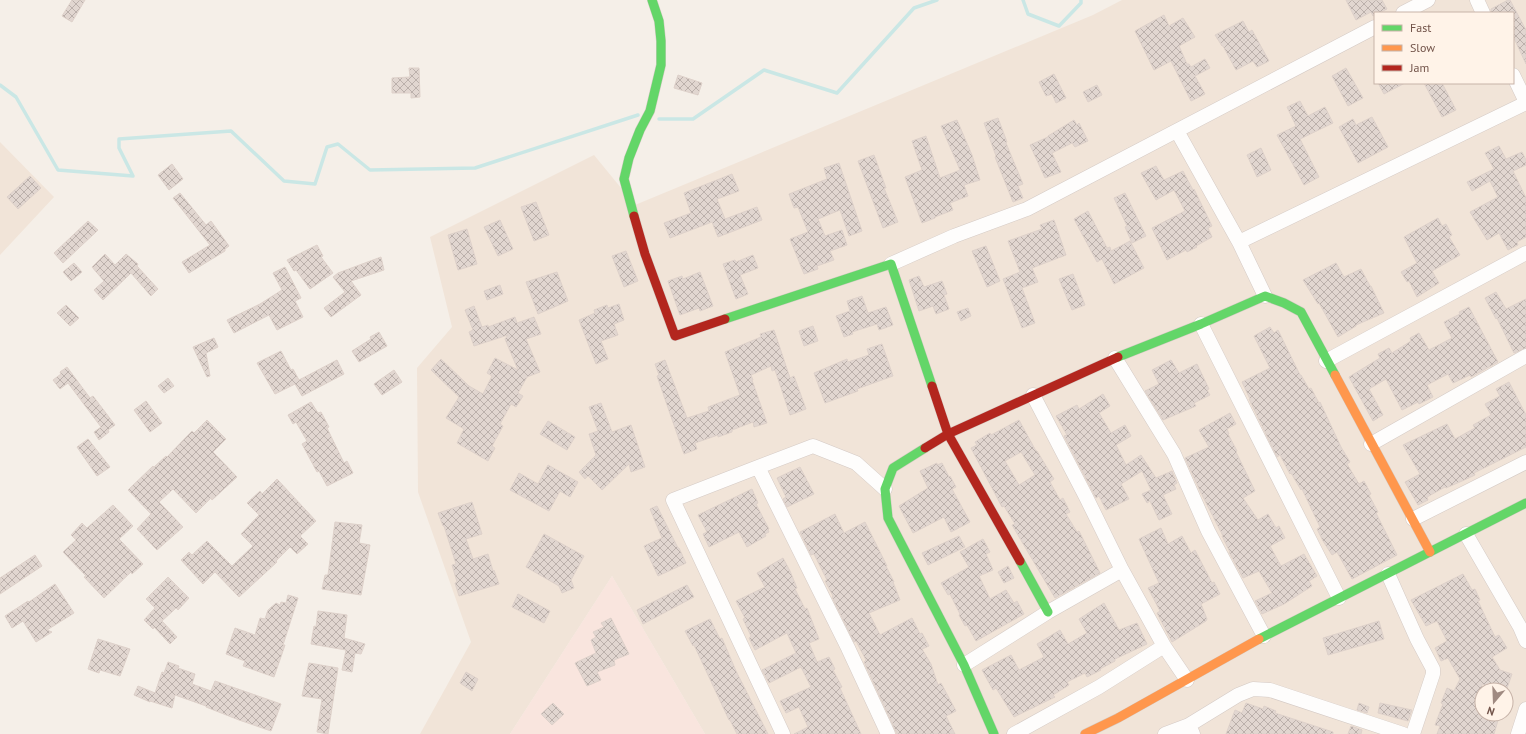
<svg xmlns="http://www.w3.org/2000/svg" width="1526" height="734" font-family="'PT Sans',sans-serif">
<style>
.residential{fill:#f1e4d8;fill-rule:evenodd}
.commercial{fill:#f9e5de}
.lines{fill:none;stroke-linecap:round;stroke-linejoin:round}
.stream{stroke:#cae7e5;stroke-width:3.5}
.building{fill:url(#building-cross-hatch);stroke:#ded1ca;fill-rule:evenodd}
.street-casing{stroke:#d4cac5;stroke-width:15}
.fast-casing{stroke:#d4cac4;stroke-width:10}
.slow-casing{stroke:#d4cac4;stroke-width:10}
.jam-casing{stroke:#d4cac4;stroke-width:10}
.street{stroke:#fefdfc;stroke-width:14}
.fast{stroke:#63d668;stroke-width:9}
.slow{stroke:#ff974d;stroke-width:9}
.jam{stroke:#b3261e;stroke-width:9}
</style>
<defs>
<pattern id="building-cross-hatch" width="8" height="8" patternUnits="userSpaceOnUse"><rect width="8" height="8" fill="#e1d6d0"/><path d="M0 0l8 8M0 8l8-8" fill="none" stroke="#bbb0ab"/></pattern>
</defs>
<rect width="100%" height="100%" fill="#f5efe8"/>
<path class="residential" d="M1122,0H1526V734H705L612,576L510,734H420L471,642L418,492L417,368L452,327L430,237L594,155L635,205L1093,15ZM1375,13H1513V83H1375ZM1482,690H1506V714H1482Z
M0,142L54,197L0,255Z"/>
<path class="commercial" d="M612,576L705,734H510Z"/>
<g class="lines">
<path class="stream" d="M1023,0L1028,14L1059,26L1081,3V0
M0,85L16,97L58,170L133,176L119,148V139L231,131L284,181L315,184L327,147L338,144L370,170L475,168L638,115
M659,119H693L764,70L837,93L914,8L937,0"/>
</g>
<path class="building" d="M72,0H85L72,22L62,16Z
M1346,0H1382L1387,9L1379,13H1375V15L1373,16L1371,12L1356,20Z
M1508,0H1510L1526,30V64L1513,36V13H1491V9Z
M1164,15L1169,26L1183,18L1195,37L1179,46L1187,64H1189L1191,67L1205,59L1210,68L1195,76L1205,94L1191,101L1171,61L1154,70L1135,31Z
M1243,21L1249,32L1252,30L1269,61L1257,67L1253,61L1236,70L1223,46H1222L1215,35Z
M409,68H419L420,97L411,98V93H392V78L410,77Z
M1346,68L1363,98L1348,106L1332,76Z
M1054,74L1066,98L1056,103L1052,94L1046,96L1039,82Z
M678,75L702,83L698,95L674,88Z
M1378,83H1405L1384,94Z
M1424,83H1442L1456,110L1442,117Z
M1097,85L1102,95L1088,102L1083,92Z
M1300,101L1308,116L1325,107L1333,123L1300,139L1319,177L1304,185L1277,135L1296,126L1287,107Z
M1372,117L1388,147L1358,163L1339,127L1353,119L1356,125Z
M998,118L1007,142L1006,143L1023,184L1018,186L1023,198L1013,202L995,157L996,156L984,123Z
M957,120L972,155L980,180L964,185L968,196L950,203L953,210L935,217V218L922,223L905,177L922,170L912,141L926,136L940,178L960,170L941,126Z
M1074,120L1077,125L1079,123L1088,141L1075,147L1072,143L1052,153L1061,172L1045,178L1030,145L1048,137V136Z
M1499,146L1506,159L1522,152L1526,160V165L1513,171L1526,198V237L1517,242L1518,245L1508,250L1499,233L1487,240L1470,212L1498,197L1490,181L1472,191L1467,182L1494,169L1485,153Z
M1261,148L1271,170L1257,177L1247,155Z
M874,155L886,188H884L898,222L883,228L858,161Z
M839,163L862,231L849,236L840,210L818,219L825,236L842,230L847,245L830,251L834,260L817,266L818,269L804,274L790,239L808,232L798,207L794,208L789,194L827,179L824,168Z
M172,164L183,179L169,190L158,175Z
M1156,166L1164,180L1183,171L1193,190L1194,189L1212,226L1208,228L1212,237L1196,246L1197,247L1187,252L1186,250L1167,260L1152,228L1185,211L1174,190L1156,200L1141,173Z
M732,174L739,191L717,199L725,219L757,207L762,220L718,237L712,222L670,238L664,223L691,213L684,193Z
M30,176L41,188L18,209L7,197Z
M180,193L206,225L211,221L229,246L225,249V251L189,273L182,262L210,245L173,198Z
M1125,193L1146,236L1132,243L1125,227L1127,226L1114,198Z
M536,202L549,235L534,241L521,207Z
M1088,211L1107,248L1110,247L1111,251L1130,241L1144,268L1114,284L1102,259L1097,262L1074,219Z
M1438,218L1442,226L1446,224L1452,235L1449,237L1460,255L1432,271L1439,283L1417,297L1409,281L1407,282L1401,272L1417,263L1404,237Z
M500,220L513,249L498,256L484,227Z
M1054,220L1066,255L1032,268L1038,282L1022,288L1035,323L1022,328L1003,279L1020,272L1008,241L1042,229L1040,225Z
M88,221L98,230L63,263L54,253Z
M467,229L477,264L458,270L448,235Z
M317,245L323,256L321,257L333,273L310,289L296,270L294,271L287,260Z
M986,246L1000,281L987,287L972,251Z
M626,251L638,281L624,287L612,256Z
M105,254L115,265L126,254L138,264L137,266L158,289L151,296L131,273L103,300L94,290L104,281L92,267Z
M753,255L758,268L740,275L748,294L736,299L723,264L735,260L736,262Z
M381,257L384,270L351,281L361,295L331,317L324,308L345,292L333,277L338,273Z
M74,263L82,272L71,281L63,272Z
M1336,263L1344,277L1361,269L1370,286H1371L1384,313L1356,325V326L1338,337L1319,303L1318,304L1303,280Z
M285,267L301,298L295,301L303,317L277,330L269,315L234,333L227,320L260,304L282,290L273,273Z
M557,272L568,301L538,314L526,282Z
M700,272L713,306L700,311L699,308L680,315L668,281L682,276L683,279Z
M1073,274L1085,305L1072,310L1059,279Z
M919,276L924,287L942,281L947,294L944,295L949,309L936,314L933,306L919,311L909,280Z
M500,285L503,294L487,300L484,291Z
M1496,292L1506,309L1526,299V348L1514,353L1497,318L1496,319L1485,298Z
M862,296L868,313L886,307L893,325L879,330L877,324L852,332L853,334L844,337L836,316L850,311L847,301Z
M619,304L624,320L614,324L618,335L601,341L608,359L596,364L579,320L595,313L594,310L607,305L608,308Z
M66,305L79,318L70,326L57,313Z
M474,306L482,327L488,325V327L515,317L517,323L534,317L541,334L526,339L540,372L527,377L518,393L523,396L516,407L511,404L500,424L503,426L492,446L495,448L488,461L457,443L464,429L446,418L459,397L431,370L441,359L469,386L483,394L492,376L487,373L495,358L518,370L505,339L508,335L474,346L469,332L473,330L465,310Z
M1469,307L1498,362L1471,377L1470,375L1453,383L1448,374L1427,385L1433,397L1419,404L1418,402L1402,410L1386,379L1369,389L1383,415L1373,421L1349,377L1380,358L1378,354L1389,348L1392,353L1411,341L1410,338L1419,333L1429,350L1452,338L1444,322L1460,314L1459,312Z
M968,308L971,316L961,321L957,312Z
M813,326L818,341L804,346L799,331Z
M1270,327L1274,333L1278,330L1300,375H1301L1309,389L1311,388L1319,403L1320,402L1341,447L1350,462L1347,464L1359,484L1364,481L1371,494L1369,495L1378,512L1376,513L1397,555L1352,579L1337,552L1332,555L1323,541L1317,529L1320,527L1302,489L1301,490L1291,473L1290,474L1280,455L1277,457L1249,399H1250L1242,382L1270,368L1254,336Z
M774,330L790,378L794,376L806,409L790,415L775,370L772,371L771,366L751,375L753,380H752L767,423L754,427L753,422L732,430V432L718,437V435L695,443L697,449L684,454L657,376L659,375L655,364L665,360L687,418L709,411L708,407L740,395L725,352L761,337L760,334Z
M379,332L387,346L359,362L352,351L371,339L370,337Z
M214,338L218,347L206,353L210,376L207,377L193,347Z
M882,344L893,376L857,389L858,391L825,403L814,373L847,359L848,362L869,355L867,349Z
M281,351L291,370L293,369L299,380L337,360L344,374L302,396L295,384L275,394L257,363Z
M1171,360L1179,373L1197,364L1209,389L1207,390L1210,395L1194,403L1196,406L1163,420L1145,391L1159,384L1152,370Z
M67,367L90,398L93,396L115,425L108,430L109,432L99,440L94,432L101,427L68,383L60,389L53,380L61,374L60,372Z
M394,370L402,382L382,395L374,384Z
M168,378L174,386L164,393L158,386Z
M1509,382L1526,415V447L1474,473L1475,475L1462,481L1446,488L1445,487L1427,497L1428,500L1418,505L1405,482L1420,474L1403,445L1447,424L1455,439L1475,428L1473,425L1491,415L1485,404L1500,396L1496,389Z
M1103,394L1110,406L1099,413L1111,433L1125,425L1131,436L1116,445L1126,465L1141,455L1156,478L1172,471L1177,483L1174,485L1176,489L1163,495L1172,514L1159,520L1150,501L1147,503L1142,494L1151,490L1142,471L1121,484L1129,499L1106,510L1099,496L1096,498L1064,436L1067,435L1056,416L1077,405L1079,409Z
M146,401L162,423L150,432L134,410Z
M311,402L318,413L321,412L329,427L327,428L344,463L347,461L353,473L327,486L319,471L317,472L302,444L307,441L296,422L293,424L288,415Z
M601,403L612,432L631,425L645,467L631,472L629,464L602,490L588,476L585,479L579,472L596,455L589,434L598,431L589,407Z
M1230,413L1236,424L1227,429L1229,434H1228L1237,451L1236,452L1255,491L1243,498L1258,520L1268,514L1276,528L1279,526L1285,538L1270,546L1281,566L1304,554L1317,576L1309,581L1312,586L1284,604L1262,614L1255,601L1272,593L1259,571L1243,578L1229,552H1230L1222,536H1223L1201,493L1185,458L1209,447L1199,430Z
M207,420L226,439L213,452L237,477L212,500L211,498L196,513L173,489L159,502L183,527L157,550L137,529L151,514L128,490L153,466L154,467L166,456L167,457L192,431L194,433Z
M1019,420L1036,451H1037L1054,479L1050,482L1060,500L1063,498L1070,512L1066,514L1077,532L1079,531L1100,573L1055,598L1012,525L1015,524L1004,506L1002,507L971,448L977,445L975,442L990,433L991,435ZM1021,452L1035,475L1019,485L1005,461Z
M548,421L575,437L567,450L540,434Z
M88,439L110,467L97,476L77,447Z
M937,463V465L942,463L949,477L950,476L956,487L952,489L970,522L951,532L944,517L913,533L899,506L928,488L920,471Z
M548,465L578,482L570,497L560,491L549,511L510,490L519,473L538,484Z
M800,467L814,494L787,507L783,499L786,497L777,478Z
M277,479L316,521L300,536L308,544L297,554L290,547L276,561L277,562L239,597L215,572L203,584L181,560L189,552L192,555L207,541L232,566L253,546L241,534L259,515L247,503L260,491L262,494Z
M752,489L758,503L756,504L769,529L768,530L769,532L765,534L766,536L747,547L739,532L709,547L703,534L707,532L698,515Z
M472,502L482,534L466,539L473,559L488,554L493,571L494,570L499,584L459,596L455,583L457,582L452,565L456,564L444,526H443L438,513Z
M113,505L133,526L119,539L143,564L132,574L131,572L104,598L84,577L86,576L63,552L76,540L71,535L82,523L87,528Z
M657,506L678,548H679L686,563L658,576L644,546L662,538L650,509Z
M835,514L844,533L865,522L887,566H886L894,582H893L900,600L869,613L880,635L912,618L920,634L922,633L929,646L922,649L931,664L938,685L941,683L956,711L946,716L955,734H897L864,662L866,660L856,641L854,642L832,597L833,596L825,581L827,580L814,554L811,555L800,532Z
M335,522L362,525L359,543L370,545L361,595L322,589L325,575H328Z
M1161,528L1168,544L1182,536L1191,553L1195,550L1212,583L1214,582L1220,594L1201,604L1207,619L1206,621L1172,642L1157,613L1160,611L1148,588L1159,583L1139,539Z
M544,534L584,556L571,580L574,588L562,593L559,586L526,567Z
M959,536L965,547L928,565L922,553Z
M983,539L990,552L986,554L993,570L979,576L990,599L1006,590L1014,603L1017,601L1024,614L976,641L967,625L965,626L959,615L960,614L950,594L948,595L941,583L969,567L960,552Z
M35,555L42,566L0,594V578Z
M783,558L790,571L797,588L795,589L805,609L807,608L819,639L809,643L817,662L829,657L835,669L833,670L842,687L840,688L861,734H794L808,727L799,707L786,713L780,701L811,687L801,667L769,683L762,670L796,653L787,633L755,650L749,638L751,636L743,619L745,618L736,601L765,587L757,573Z
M1008,566L1014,578L1004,583L998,572Z
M1463,574L1472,590L1475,589L1480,600L1478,601L1495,637L1499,635L1507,648L1492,657L1500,670L1512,674L1506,691V690H1499L1482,684V714H1489L1499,717L1494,734H1437L1440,726L1435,725L1443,704L1441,703L1447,688L1454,691L1460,679L1448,658L1441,661L1435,648L1447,641L1437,621L1426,626L1411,600Z
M168,577L189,598L178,610L176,608L162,621L177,637L170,644L154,627L153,629L144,620L155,608L146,599Z
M55,584L74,613L47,630L52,632L36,642L23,621L12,628L5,616L28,601L29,602Z
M687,585L694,597L643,624L637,610Z
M518,594L550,611L544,623L512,607Z
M288,595L298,598L283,645H285L274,677L243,666L245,661L226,654L235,628L255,635L260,618L265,619L268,610L276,603L280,605L281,602L286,603Z
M1104,603L1119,630L1137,623L1147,644L1115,659V661L1100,669L1101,670L1087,677L1085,673L1067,682L1069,685L1053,695L1055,697L1014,717L996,688L993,690L982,670L1011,655L1019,670L1044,657L1037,644L1060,630L1068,644L1087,633L1079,619Z
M318,611L347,615L344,638L365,644L361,654L355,653L352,672L342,670L346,650L311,644L314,626L316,627Z
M611,618L629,654L614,660L615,665L597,672L601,680L587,686L575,663L596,653L591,640L596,637L593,632L604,627L601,623Z
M710,619L720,639L722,638L736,671L768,734H737L730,720H729L694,645L693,646L685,631Z
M1379,621L1384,639L1328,655L1323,638Z
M98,639L130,649L120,676L100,670L99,673L88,669Z
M168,662L179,666L178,668L195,674L192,684L211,691L215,681L281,704L271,731L239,720L206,707V706L175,695L172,708L150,701V702L134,695L138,686L155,693L162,672L164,673Z
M309,663L338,668L328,734L317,732L322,699L302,696Z
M466,672L478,679L472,691L460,683Z
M553,703L564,714L552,725L541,714Z
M1246,703L1263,709L1264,706L1276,711L1275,713L1333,732V734H1226L1235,710L1242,713Z
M1359,703L1369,707L1367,713L1357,710Z
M1380,703L1412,710L1408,721L1378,713Z
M1351,726L1362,730L1361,734H1348Z"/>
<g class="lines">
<g class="street-casing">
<path id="street" d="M1477,0L1483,13
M1403,13L1428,0
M1513,75L1526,102
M1177,131L1239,242L1265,296
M1239,242L1526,103
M891,264L954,236L1027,209L1375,27
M1201,324L1339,598
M1115,358L1174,454L1208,531L1264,636
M1326,361L1526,253
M1033,395L1086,497L1122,570L1164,646L1187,680
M1371,444L1526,356
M758,467L813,446L856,463L885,489
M1413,519L1526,462
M1466,534L1520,627L1526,641
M1388,574L1417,639L1433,669V674L1413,734
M964,665L1048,612L1122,570
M783,734L673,500L758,467L848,648L888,734
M1014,734L1099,687L1164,646
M1165,734L1189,725
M1193,734L1189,725L1238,695L1253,689L1270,690L1403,734
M1518,734L1526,709"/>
</g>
<g class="fast-casing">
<path id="fast" d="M634,216L624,179L629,158L640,130L650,111L661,65V41L659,21L652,0
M725,319L891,264L932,386
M1118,357L1201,324L1265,296L1284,303L1301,312L1335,375
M925,448L893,468L885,489L888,518L964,665L994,734
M1020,561L1048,612
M1259,639L1526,503"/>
</g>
<g class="slow-casing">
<path id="slow" d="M1335,375L1430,552
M1085,734L1118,718L1259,639"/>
</g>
<g class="jam-casing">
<path id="jam" d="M634,216L645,254L675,336L725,319
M932,386L948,434L1020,561
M925,448L948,434L1118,357"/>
</g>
<use href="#street" class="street"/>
<use href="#fast" class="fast"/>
<use href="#slow" class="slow"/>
<use href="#jam" class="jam"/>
</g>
<rect x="1374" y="12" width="140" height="72" fill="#fff3e8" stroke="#c7b3a8"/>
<rect x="1382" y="25" width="20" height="6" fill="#63d668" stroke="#c7b3a8"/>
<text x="1410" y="32" font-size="12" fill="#725349">Fast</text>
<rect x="1382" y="45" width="20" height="6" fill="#ff974d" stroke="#c7b3a8"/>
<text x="1410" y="52" font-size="12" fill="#725349">Slow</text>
<rect x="1382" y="65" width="20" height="6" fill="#b3261e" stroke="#c7b3a8"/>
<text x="1410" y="72" font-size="12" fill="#725349">Jam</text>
<g transform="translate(1494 702) rotate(199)"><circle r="19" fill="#fff3e8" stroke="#c7b3a8"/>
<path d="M0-3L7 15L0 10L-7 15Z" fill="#a08a81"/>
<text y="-6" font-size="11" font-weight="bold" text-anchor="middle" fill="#725349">N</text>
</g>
</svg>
